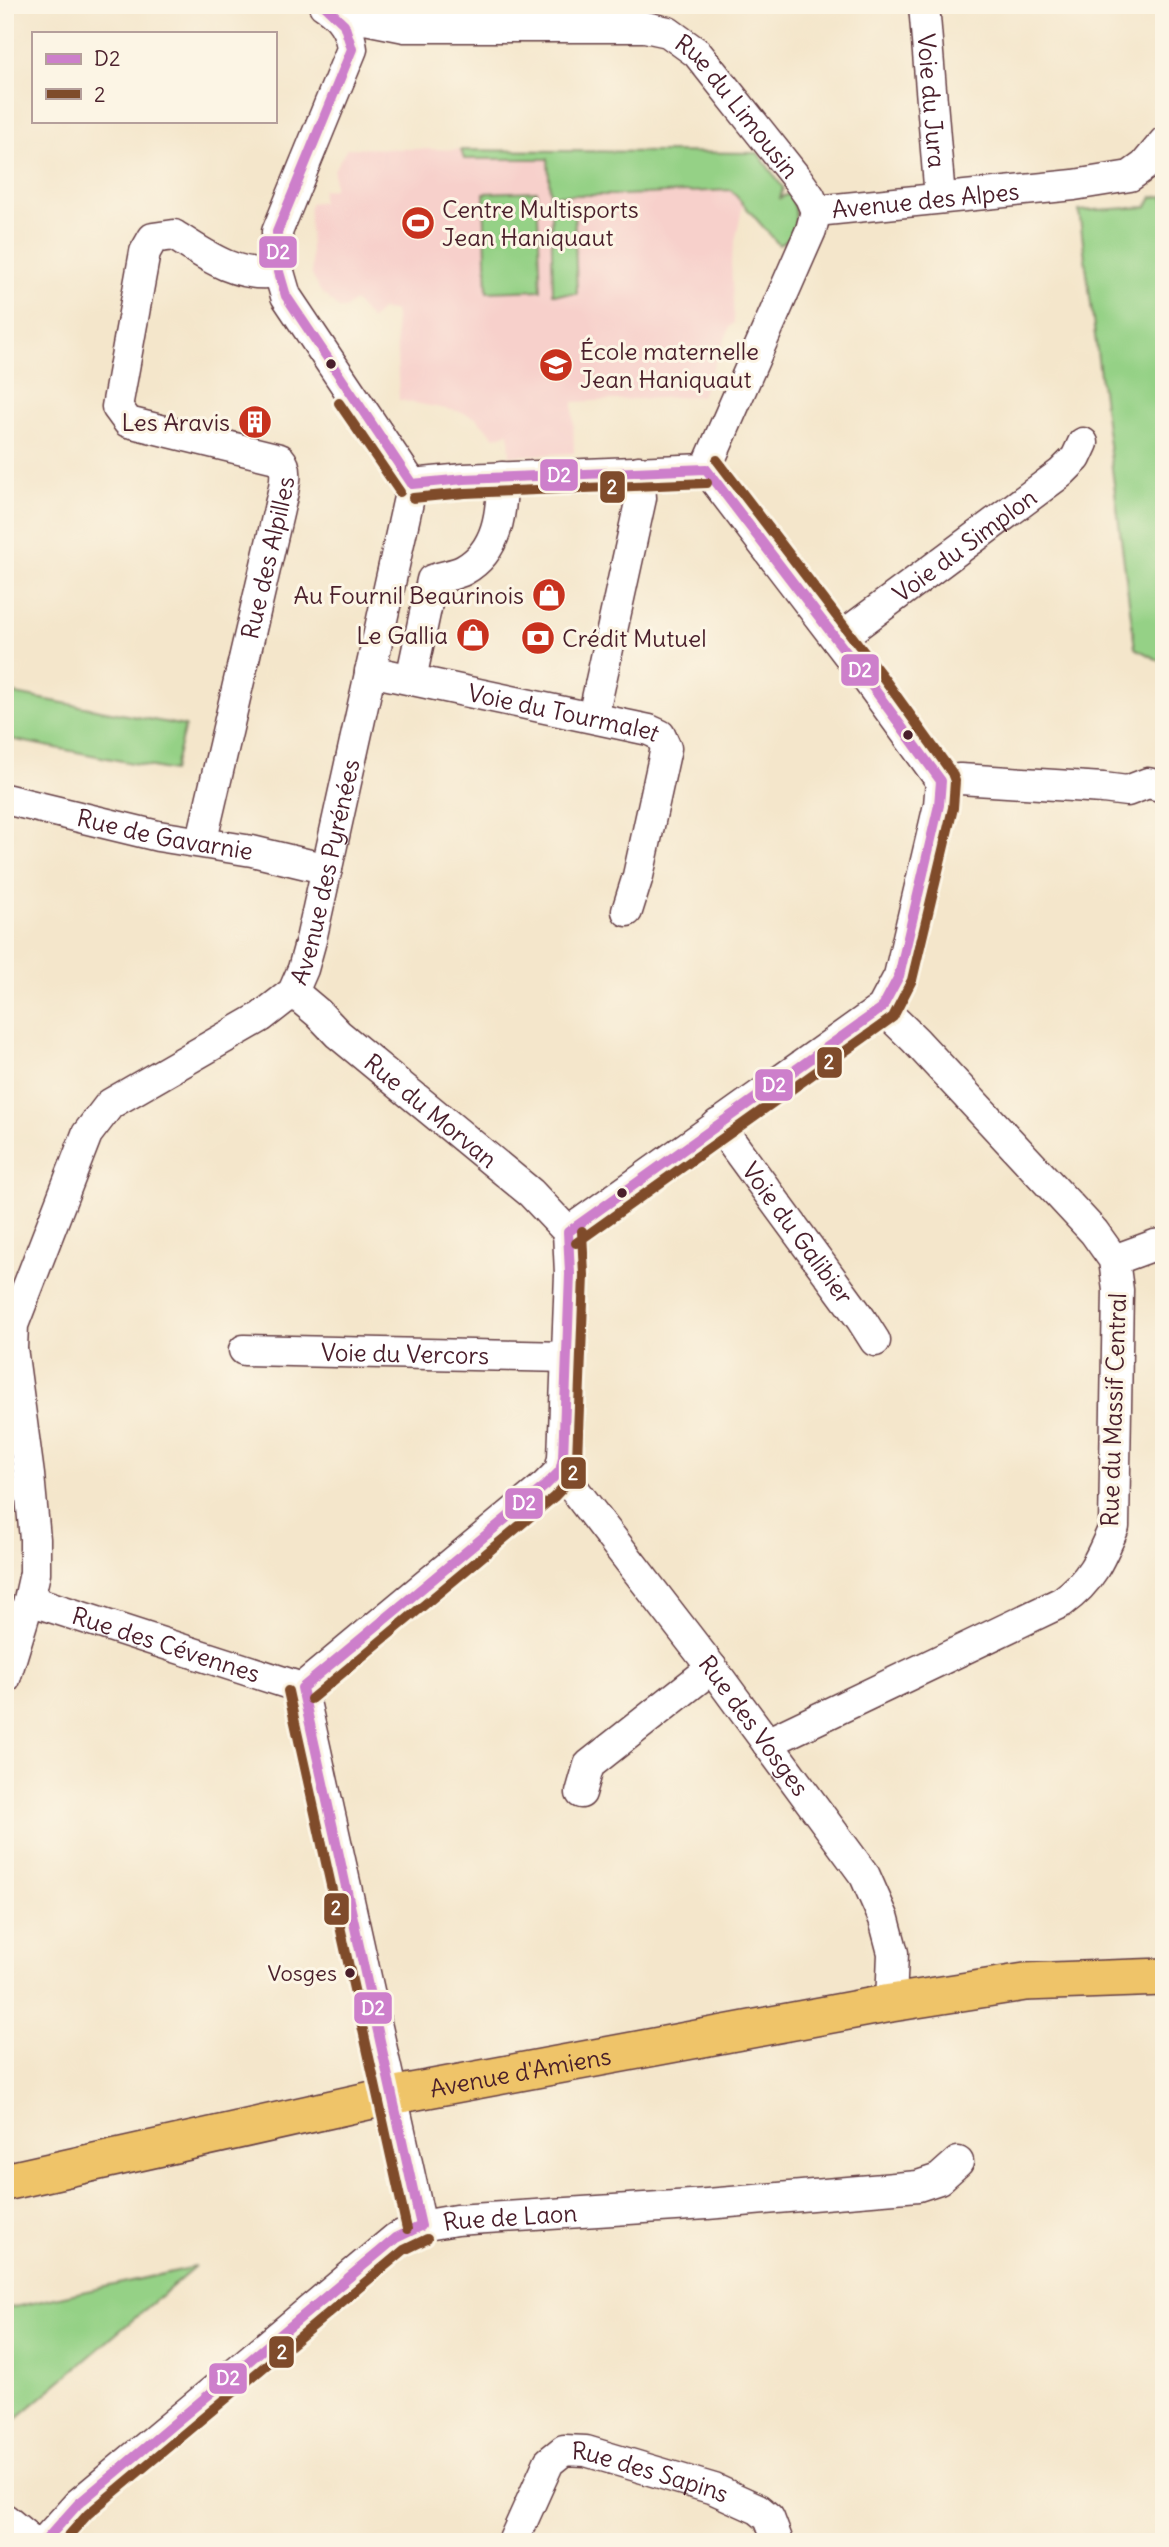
<svg xmlns="http://www.w3.org/2000/svg" width="1169" height="2547" font-family="Delius,sans-serif">
<style>
.built{fill:#f7d0cb}
.green{fill:#95d186;stroke:#707858;stroke-width:2}
.lines{fill:none;stroke-linecap:round;stroke-linejoin:round}
.minor-casing{stroke:#643d43;stroke-width:33}
.major-casing{stroke:#643d43;stroke-width:40}
.minor{stroke:#fff;stroke-width:30}
.major{stroke:#efc469;stroke-width:37}
.bus-1-casing{stroke:#fcf5e5;stroke-width:16}
.bus-2-casing{stroke:#fcf5e5;stroke-width:16}
.bus-1{stroke:#cd7fcb;stroke-width:10}
.bus-2{stroke:#7f4b2b;stroke-width:10}
.bus-dot{fill:#4a1f2b;stroke:#fcf5e5;stroke-width:2.5}
.labels{text-anchor:middle;dominant-baseline:central;stroke-width:6;stroke-linejoin:round;paint-order:stroke}
.bus-label{font-size:22px;fill:#4a1f2b;stroke:#fcf5e5;text-anchor:end}
.street-label{font-size:24px;fill:#4a1f2b;stroke:#fcf5e5}
.poi-label{font-size:24px;fill:#4a1f2b;stroke:#fcf5e5;text-anchor:start}
.line-badge{stroke:#fcf5e5;stroke-width:2.5}
.badge-label{font-size:19px;text-anchor:middle;font-weight:bold;fill:#fff}
</style>
<rect width="100%" height="100%" fill="#fcf5e5"/>
<filter id="ink" filterUnits="userSpaceOnUse"><feTurbulence type="fractalNoise" baseFrequency=".0143" numOctaves="2"/><feDisplacementMap in="SourceGraphic" scale="14" xChannelSelector="R" yChannelSelector="G"/><feConvolveMatrix kernelMatrix="1 2 1 2 8 2 1 2 1" color-interpolation-filters="sRGB"/></filter>
<filter id="wash" filterUnits="userSpaceOnUse"><feTurbulence type="fractalNoise" baseFrequency=".00686" numOctaves="4" result="noise"/><feDisplacementMap in="SourceGraphic" scale="28" xChannelSelector="R" yChannelSelector="G"/><feGaussianBlur stdDeviation="1.57" result="paint"/><feColorMatrix in="noise" values="0 0 0 0 0 0 0 0 0 0 0 0 0 0 0 0 0 1.4 0 .05"/><feComposite in="paint" operator="in"/></filter>
<g filter="url(#wash)">
<rect width="100%" height="100%" fill="#f4e6cb"/>
<path class="built" d="M347,148L754,154L731,260L734,323L730,327L701,396L573,402L574,453L510,456L509,432L495,437L476,418L462,412L399,400L395,311L381,310L371,320L354,301L345,309H339L320,291L312,275L309,208L311,203L322,202V190L334,189V170Z"/>
<path class="green" d="M461,150L758,153L783,188L780,198L788,194C798,206 796,221 793,236L779,245L731,190L623,195H550L548,159H464Z
M537,191L541,290L487,292L484,193Z
M1164,196V663L1135,648L1079,211L1147,207L1152,197Z
M574,207L577,294H553L551,208Z
M5,692L185,726L173,771L5,738Z
M195,2267L5,2428V2309Z"/>
</g>
<g filter="url(#ink)">
<g class="lines">
<g class="minor-casing">
<g id="minor">
<path id="s1" d="M924,5L940,198"/>
<path id="s2" d="M345,24L365,19L405,27H645L668,32L697,53L798,180L810,197L816,211"/>
<path id="s3" d="M816,211L1074,185L1130,176L1144,166L1164,142"/>
<path d="M706,469L811,230L816,211"/>
<path d="M412,484L464,479L706,469"/>
<path id="s4" d="M837,640L1061,473L1076,458L1083,443"/>
<path id="s5" d="M370,671L649,730L660,735L666,748L638,876L627,911"/>
<path d="M411,679L432,580C442,576 455,575 464,570C498,551 502,512 502,477"/>
<path d="M593,717L641,498L639,471"/>
<path d="M941,781L960,779L1103,788L1127,791L1148,783L1164,787"/>
<path id="s6" d="M5,799L158,836L252,851L327,869"/>
<path id="s7" d="M207,842L204,831L279,509C282,494 291,471 280,459L128,422L117,407L145,252L153,238L174,235C206,256 238,279 279,272"/>
<path id="s8" d="M293,992L318,1013L338,1034L531,1193L568,1232"/>
<path id="s9" d="M718,1124L861,1319L875,1341"/>
<path d="M568,1232L882,1008L899,976L939,805L941,781L869,682L706,469"/>
<path d="M1114,1260L1155,1245L1164,1244"/>
<path id="s10" d="M244,1350L567,1357"/>
<path id="s11" d="M560,1471L712,1668L865,1876L884,1919L893,1953L891,2003"/>
<path id="s12" d="M29,1600L302,1688"/>
<path id="s13" d="M5,1679L29,1600L35,1573V1539L29,1475L12,1348L13,1325L87,1134L110,1104L261,1017L293,992L303,969L311,940L412,484L286,296L279,272L277,232L352,49C350,29 341,16 324,5"/>
<path d="M302,1688L545,1486L560,1471L563,1458L570,1274L568,1232"/>
<path d="M302,1688L421,2226"/>
<path d="M767,1743L1062,1602C1091,1581 1100,1560 1114,1527L1118,1290L1114,1260L1094,1232L915,1040L882,1008"/>
<path d="M581,1793L589,1765L712,1668"/>
<path d="M5,2519L33,2542"/>
<path id="s14" d="M44,2542L78,2504L396,2238L421,2226L456,2220L707,2204L918,2186L939,2179L958,2162"/>
<path id="s15" d="M513,2542L549,2462L564,2450L586,2451L714,2489L758,2509L769,2518L778,2542"/>
</g>
</g>
<g class="major-casing">
<g id="major">
<path id="s16" d="M5,2182L390,2096L891,2003L1025,1982L1164,1977"/>
</g>
</g>
<use href="#minor" class="minor"/>
<use href="#major" class="major"/>
<g class="bus-1-casing">
<path id="bus-1" d="M324,5L344,24L352,49L277,232L279,272L286,296L412,484
M412,484L464,479L706,469
M568,1232L882,1008L899,976L939,805L941,781L869,682L706,469
M302,1688L545,1486L560,1471L563,1458L570,1274L568,1232
M302,1688L421,2226
M44,2542L78,2504L396,2238L421,2226"/>
</g>
<g class="bus-2-casing">
<path id="bus-2" d="M339,403L400,492
M413,498L465,493L707,483
M576,1243L893,1017L912,980L953,808L955,781L952,773L880,673L717,460
M288,1691L407,2229
M311,1699L554,1497L572,1478L577,1459L584,1275L582,1231
M63,2542L88,2514L404,2250L427,2239"/>
</g>
<use href="#bus-1" class="bus-1"/>
<use href="#bus-2" class="bus-2"/>
</g>
</g>
<defs>
<g id="stadium-disc" transform="scale(1.75)"><circle r="9.5" fill="#c8321e" stroke="#fcf5e5"/><path d="M0-5a6.5 5 0 1 0 0 10a6.5 5 0 1 0 0-10ZM-3.5-1.8h7v3.6h-7Z" fill="#fff"/></g>
<g id="school-disc" transform="scale(1.75)"><circle r="9.5" fill="#c8321e" stroke="#fcf5e5"/><path d="M0-5L7-2L0 1L-7-2ZM-4 1L0 2.5L4 1V4Q0 6-4 4Z" fill="#fff"/></g>
<g id="building-disc" transform="scale(1.75)"><circle r="9.5" fill="#c8321e" stroke="#fcf5e5"/><path d="M-4-6H4V6H1V3H-1V6H-4ZM-2.5-4.3h1.7v1.8h-1.7ZM.8-4.3h1.7v1.8H.8ZM-2.5-1h1.7V.8h-1.7ZM.8-1h1.7V.8H.8Z" fill="#fff"/></g>
<g id="shop-disc" transform="scale(1.75)"><circle r="9.5" fill="#c8321e" stroke="#fcf5e5"/><path d="M-5-2.5h2.3a2.7 3.5 0 0 1 5.4 0H5L5.5 6h-11ZM-1.5-2.5h3a1.5 2.3 0 0 0-3 0Z" fill="#fff"/></g>
<g id="bank-disc" transform="scale(1.75)"><circle r="9.5" fill="#c8321e" stroke="#fcf5e5"/><path d="M-6-4H6V4H-6ZM0-2.3a2.3 2.3 0 1 0 0 4.6a2.3 2.3 0 1 0 0-4.6Z" fill="#fff"/></g>
</defs>
<g fill-rule="evenodd">
<use href="#stadium-disc" x="418" y="223"/>
<use href="#school-disc" x="556" y="365"/>
<use href="#building-disc" x="255" y="422"/>
<use href="#shop-disc" x="549" y="595"/>
<use href="#shop-disc" x="473" y="635"/>
<use href="#bank-disc" x="538" y="638"/>
</g>
<g class="bus-dot">
<circle cx="331" cy="364" r="6"/>
<circle cx="908" cy="735" r="6"/>
<circle cx="622" cy="1193" r="6"/>
<circle cx="350" cy="1973" r="6"/>
</g>
<g class="labels">
<g class="bus-label">
<text x="337" y="1973">Vosges</text>
</g>
<g class="street-label">
<text stroke="none"><textPath href="#s1" startOffset="96">Voie du Jura</textPath></text>
<text stroke="none"><textPath href="#s2" startOffset="427">Rue du Limousin</textPath></text>
<text stroke="none"><textPath href="#s3" startOffset="110">Avenue des Alpes</textPath></text>
<text stroke="none"><textPath href="#s4" startOffset="159">Voie du Simplon</textPath></text>
<text stroke="none"><textPath href="#s7" startOffset="292">Rue des Alpilles</textPath></text>
<text stroke="none"><textPath href="#s5" startOffset="198">Voie du Tourmalet</textPath></text>
<text stroke="none"><textPath href="#s6" startOffset="164">Rue de Gavarnie</textPath></text>
<text stroke="none"><textPath href="#s13" startOffset="942">Avenue des Pyrénées</textPath></text>
<text stroke="none"><textPath href="#s8" startOffset="182">Rue du Morvan</textPath></text>
<text stroke="none"><textPath href="#s9" startOffset="135">Voie du Galibier</textPath></text>
<text stroke="none"><textPath href="#s10" startOffset="161">Voie du Vercors</textPath></text>
<text transform="translate(1113 1410) rotate(-88)">Rue du Massif Central</text>
<text stroke="none"><textPath href="#s12" startOffset="144">Rue des Cévennes</textPath></text>
<text stroke="none"><textPath href="#s11" startOffset="320">Rue des Vosges</textPath></text>
<text stroke="none"><textPath href="#s16" startOffset="527">Avenue d'Amiens</textPath></text>
<text stroke="none"><textPath href="#s14" startOffset="583">Rue de Laon</textPath></text>
<text stroke="none"><textPath href="#s15" startOffset="196">Rue des Sapins</textPath></text>
</g>
<g class="poi-label">
<text x="442" y="209">Centre Multisports<tspan x="442" dy="28">Jean Haniquaut</tspan></text>
<text x="580" y="351">École maternelle<tspan x="580" dy="28">Jean Haniquaut</tspan></text>
<text x="230" y="422" text-anchor="end">Les Aravis</text>
<text x="524" y="595" text-anchor="end">Au Fournil Beaurinois</text>
<text x="448" y="635" text-anchor="end">Le Gallia</text>
<text x="562" y="638">Crédit Mutuel</text>
</g>
</g>
<g class="line-badge">
<rect x="258" y="235" width="40" height="34" rx="7" fill="#cd7fcb"/>
<rect x="539" y="458" width="40" height="34" rx="7" fill="#cd7fcb"/>
<rect x="599" y="470" width="27" height="34" rx="7" fill="#7f4b2b"/>
<rect x="840" y="653" width="40" height="34" rx="7" fill="#cd7fcb"/>
<rect x="816" y="1046" width="27" height="33" rx="7" fill="#7f4b2b"/>
<rect x="754" y="1068" width="40" height="34" rx="7" fill="#cd7fcb"/>
<rect x="560" y="1456" width="27" height="34" rx="7" fill="#7f4b2b"/>
<rect x="504" y="1487" width="40" height="33" rx="7" fill="#cd7fcb"/>
<rect x="323" y="1892" width="27" height="34" rx="7" fill="#7f4b2b"/>
<rect x="353" y="1991" width="40" height="34" rx="7" fill="#cd7fcb"/>
<rect x="268" y="2335" width="27" height="34" rx="7" fill="#7f4b2b"/>
<rect x="208" y="2362" width="40" height="33" rx="7" fill="#cd7fcb"/>
</g>
<g class="badge-label">
<text x="278" y="259">D2</text>
<text x="559" y="482">D2</text>
<text x="612" y="494">2</text>
<text x="860" y="677">D2</text>
<text x="829" y="1069">2</text>
<text x="774" y="1092">D2</text>
<text x="573" y="1480">2</text>
<text x="524" y="1510">D2</text>
<text x="336" y="1915">2</text>
<text x="373" y="2015">D2</text>
<text x="282" y="2359">2</text>
<text x="228" y="2385">D2</text>
</g>
<rect width="1169" height="2547" fill="none" stroke="#fcf5e5" stroke-width="28"/>
<rect x="32" y="32" width="245" height="91" fill="#fcf5e5" stroke="#b59f9b" stroke-width="2"/>
<rect x="46" y="54" width="35" height="10" fill="#cd7fcb" stroke="#b59f9b" stroke-width="2"/>
<text x="94" y="66" font-size="21" fill="#4a1f2b">D2</text>
<rect x="46" y="89" width="35" height="10" fill="#7f4b2b" stroke="#b59f9b" stroke-width="2"/>
<text x="94" y="102" font-size="21" fill="#4a1f2b">2</text>
</svg>
